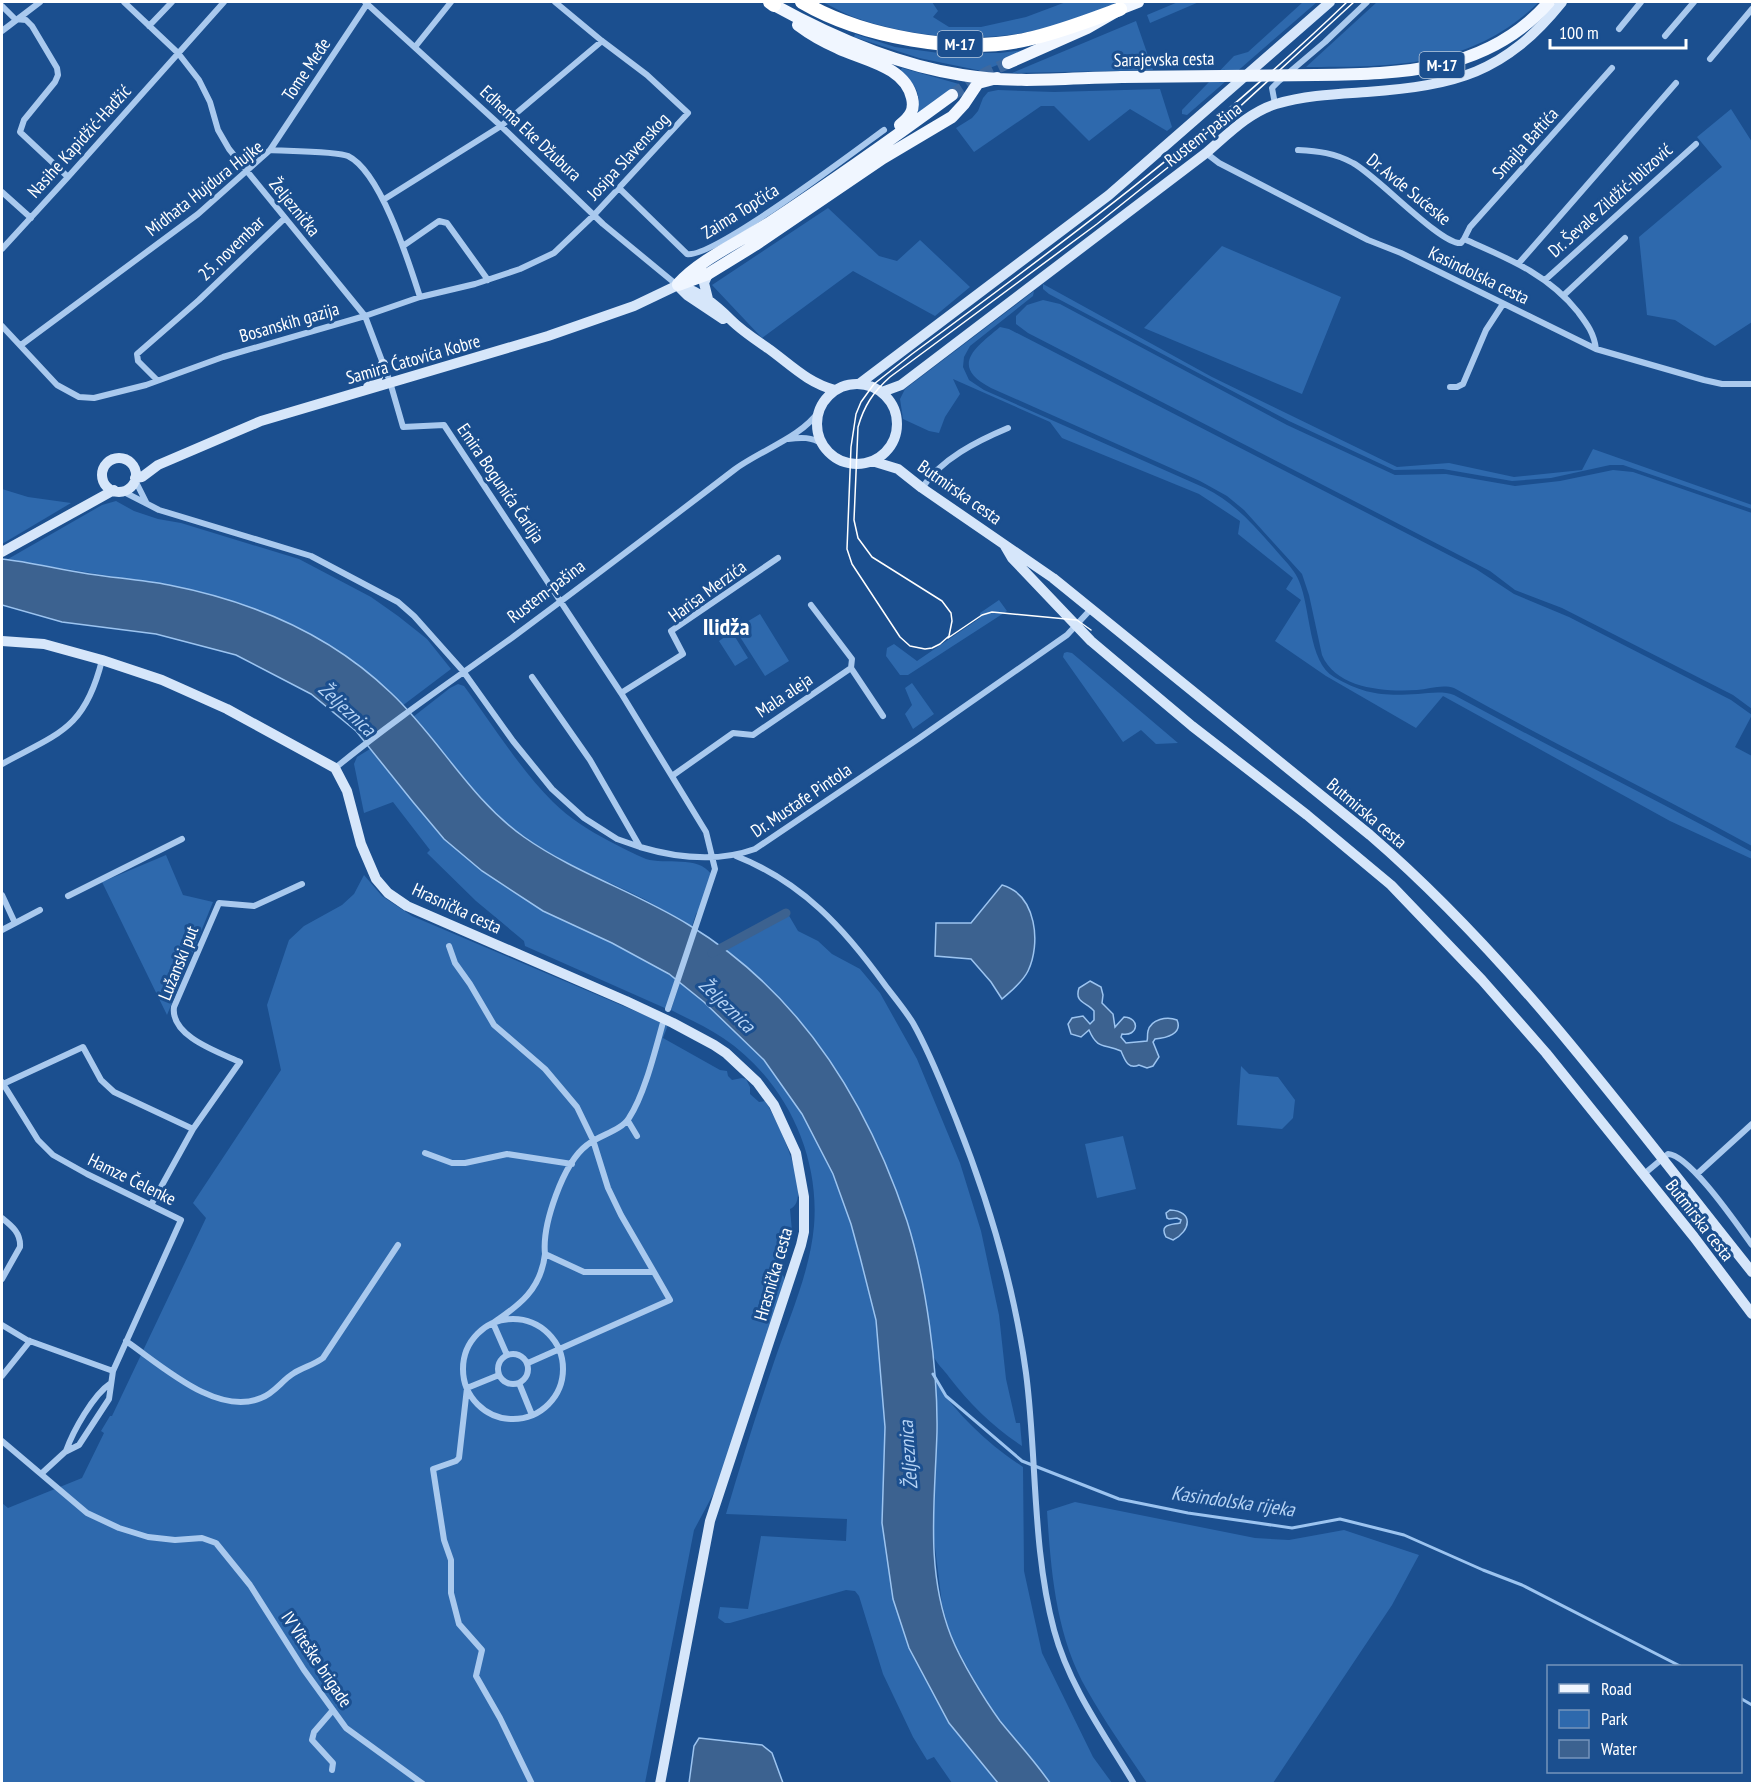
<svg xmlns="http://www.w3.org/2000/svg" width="1754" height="1785" font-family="'PT Sans Narrow',sans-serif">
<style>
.green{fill:#2e69ad}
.water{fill:#3c6290;stroke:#9cc4f0;stroke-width:1.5}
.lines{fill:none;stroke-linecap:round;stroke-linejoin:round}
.stream{stroke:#9cc4f0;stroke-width:3}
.canal{stroke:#3c6290;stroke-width:9}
.primary-tunnel{stroke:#3d69a0;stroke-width:12;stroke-dasharray:12 6;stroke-linecap:butt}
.street{stroke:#a9c9ee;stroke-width:6}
.secondary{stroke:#d6e6fa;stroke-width:10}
.primary{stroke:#f0f6ff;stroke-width:12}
.highway{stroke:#fff;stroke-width:14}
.tram{stroke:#fff;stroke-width:1.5}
.primary-bridge{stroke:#f0f6ff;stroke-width:12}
.labels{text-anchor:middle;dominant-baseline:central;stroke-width:6;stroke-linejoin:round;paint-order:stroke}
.shield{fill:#1b4f8f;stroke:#bbcadd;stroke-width:1.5}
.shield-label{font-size:16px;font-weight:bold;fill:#fff}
.street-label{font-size:18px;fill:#fff;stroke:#1b4f8f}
.water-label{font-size:20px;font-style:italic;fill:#b5d3f5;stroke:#1b4f8f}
.district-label{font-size:24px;font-weight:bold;fill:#fff;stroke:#1b4f8f}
</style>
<rect width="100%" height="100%" fill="#1b4f8f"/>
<path class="green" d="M822,2H932L938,11L933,17L949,27H981L1026,17L1066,2H1121C1100,9 1079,19 1057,25C993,44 922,40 859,19C846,15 834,7 822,2Z
M1178,2H1199L1150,23L1147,15Z
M1303,2H1317L1187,115L1182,114V110L1234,56L1248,52Z
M1377,2H1539C1472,68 1394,67 1306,67Z
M1136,21L1153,70L1012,73Z
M855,34L895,47L939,53H1000L1041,48L982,71L919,58L854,37Z
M902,68L959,84L960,87L918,116C920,94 919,85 899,72Z
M1160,89L1172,127L1167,131L1130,109L1089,141L1054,106H1041L974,152L956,128L972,118L978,111L983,98L988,92L998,90L1054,92Z
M1731,109L1752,142V208L1751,209L1752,213V322L1715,346L1675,320L1647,315L1639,237L1722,167L1697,137Z
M828,208L879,256L897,261L920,240L970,287L935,316L853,271L762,338L712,285Z
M1222,246L1341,297L1302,394L1144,328Z
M1043,284L1212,377L1397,467L1449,463L1514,477L1582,470L1593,449L1752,505V509L1623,465H1610L1551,478L1512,481L1443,469L1394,470L1289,421L1049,294L1043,289Z
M1034,291L1033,296L970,346L964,357L963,367L969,380L984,390L1205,488C1236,503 1258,530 1280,555C1287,563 1295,571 1299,581C1311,609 1308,662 1334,677C1365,695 1384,696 1418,694C1430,693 1443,691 1454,695C1553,749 1654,798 1752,852V859L1670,821L1443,696L1416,728L1326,676L1275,641L1301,600L1286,589L1293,578L1238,534L1240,521L1199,494L1062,438L1050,422L953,379L960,394L945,417L939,433L929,431L903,419L900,399L905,389Z
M1043,300L1060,304L1287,425L1395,475L1446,474L1515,486L1560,481L1613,470L1633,472L1752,513V709L1733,695L1562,608L1515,590L1490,571L1028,333L1016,324V316L1027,305Z
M1000,327L1009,329L1476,569L1514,594L1569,617L1731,700L1752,715L1735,747L1752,756V846C1653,792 1552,743 1454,688C1442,684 1429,689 1417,690C1385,692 1336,689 1322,655L1309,595L1302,574L1244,510L1227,496L1200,481L991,388C949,366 975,348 1000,327Z
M2,489L28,497L71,503L2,544Z
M116,501L134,511L158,519L181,523L299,559L371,597L398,616L427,639L451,669L402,706C390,691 376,680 362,669C257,584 134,584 8,559L102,505Z
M999,600L1007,611L908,675H900L886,656L887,648L894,644L917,661L980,618V613Z
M760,614L789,661L765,676L735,629Z
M732,632L748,658L735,666L719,641Z
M1067,652L1072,653L1178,743L1156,744L1141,730L1123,742L1063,657L1064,653Z
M912,683L934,714L913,729L905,714L912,705L905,688Z
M458,684L464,686C493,725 519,768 553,802C569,818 590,831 609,841C621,847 634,854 646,859C665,865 698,855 711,874L702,906L696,914L692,926C676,917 660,908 644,899C602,878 560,863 522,835C478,803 447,758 413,717L450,688Z
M370,749L413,802L444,839L543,911L612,943L676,979L667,1009L525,946L524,941L476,901L427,853L430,850L393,802L364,813L354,764L357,757Z
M166,855L183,895L213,902L167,1015L102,882Z
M364,875L382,896L412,916L668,1025L663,1038L720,1070L727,1071L728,1076L732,1080L742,1078L746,1079L750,1087V1094L759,1102L765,1101C776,1117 815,1199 790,1209L792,1231L777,1268L784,1277V1285L716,1489L694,1530L645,1783H2V1503L8,1508L82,1478L104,1433L101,1431L110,1416H112L206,1218L193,1203L281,1070L267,1005L289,940L304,926L342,905L354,894Z
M788,914L798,931L818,941L832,954L860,969L880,993L917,1059L960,1163L981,1231L999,1315L1006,1379L1016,1423H1020L1022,1446C993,1427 970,1404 949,1377C944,1370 936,1363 933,1355C929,1343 929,1328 927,1315C922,1285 917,1254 908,1225C903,1206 895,1188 887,1170C851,1080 801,1008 724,949Z
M680,982L704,1002L764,1060L802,1114L833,1174L851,1224L876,1320L885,1427L882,1523L909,1648L949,1723L998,1783H952L934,1757L927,1760L913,1737L883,1674L859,1596L855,1591L846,1590L730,1623H725L718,1618L720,1607L748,1609L761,1536L846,1541L847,1519L726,1514C741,1463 757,1412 774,1362C789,1318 810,1272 814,1226C820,1153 784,1079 723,1038C707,1027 688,1019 671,1010Z
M1241,1066L1249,1074L1278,1077L1295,1100L1293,1118L1282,1129L1237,1125Z
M1123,1136L1136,1189L1097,1198L1085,1144Z
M935,1381C957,1415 989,1445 1023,1467L1024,1571L1042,1653L1093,1757L1112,1783H1050L986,1702L951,1637L942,1604L932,1523L937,1431Z
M1075,1502L1255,1538L1289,1540L1344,1530L1419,1555L1392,1605L1273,1783H1147C1127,1753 1105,1722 1087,1690C1056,1636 1051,1572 1047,1511Z"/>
<path class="water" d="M2,559C31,562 60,570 89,574C116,578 143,580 169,585C251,601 330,634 391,693C439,738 469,798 524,837C575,873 636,892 689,925C799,992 867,1101 907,1221C926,1281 938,1369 937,1432C935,1500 925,1570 951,1636C961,1661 984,1699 1000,1721C1017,1742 1035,1761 1050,1783H998L949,1723L909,1648L893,1599L882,1523L885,1427L876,1320L860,1257L851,1224L833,1174L802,1114L764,1060L704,1002L669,974L612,943L543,911L482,871L444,839L413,802L356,731L311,694L236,655L156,634L62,622L2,605Z
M1002,885C1037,895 1041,944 1028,971C1022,983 1011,991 1002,999L991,982L971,959L935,956L936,923H971Z
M1090,981L1101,987L1103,995L1102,1003L1113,1014L1115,1027L1124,1017C1141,1018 1138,1037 1122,1034L1121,1037L1126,1043L1147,1041C1148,1038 1147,1035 1148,1031C1151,1019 1167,1016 1177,1020C1183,1034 1166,1038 1155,1039L1153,1042L1159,1057L1153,1066L1147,1068L1139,1065C1128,1070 1125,1060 1121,1051C1105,1043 1098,1051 1089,1030L1081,1037L1071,1034L1068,1024L1072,1018L1083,1016L1090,1024L1094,1020V1011C1087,1002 1074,1003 1079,988Z
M1170,1210C1194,1211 1191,1231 1173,1240L1166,1237C1159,1224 1171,1225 1180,1223L1181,1220L1177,1218L1169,1219L1167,1218L1166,1213Z
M699,1738L762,1745L772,1753L783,1783H689L694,1746Z"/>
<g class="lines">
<path class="stream" d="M933,1374L946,1396L1022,1461L1119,1499L1188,1513L1292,1528L1340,1519L1404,1535L1483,1570L1522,1585L1680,1666
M1740,1698L1752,1705"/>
<path class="canal" d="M712,953L786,913"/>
<path class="primary-tunnel" d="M952,95L986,73L1008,63"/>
<path class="street" d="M124,2L178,53L199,80L210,102L218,130L229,149L365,316L390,382L403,427L444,425L621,693L706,832L715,869L668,1009
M365,2L501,126L603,224L677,285
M2,6L15,19L26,20L32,26L57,68L58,75L55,82L24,120L20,132L68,177
M149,26L172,2
M1619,29L1641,2
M2,31L40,2
M1665,36L1694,2
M415,47L451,2
M1710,59L1752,9
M1275,104L1272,88L1279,81L1325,42L1367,2
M270,150C286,151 337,151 348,156C381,172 409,263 420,297
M1298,150C1318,151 1335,153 1353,163C1376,175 1442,246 1461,243L1464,239C1507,258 1548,274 1578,312C1587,324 1594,333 1596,349
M1206,153L1219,163L1368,240L1401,253L1596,349L1704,380L1722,384H1752
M619,188L687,254C713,259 855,151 884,130
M2,192L31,218
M383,200L501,126L602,41
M1464,239L1470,227L1612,68
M403,246L439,221L447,223L488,280
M2,249L68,177L224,2
M1519,263L1676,83
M1545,280L1696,144
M1564,295L1625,238
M2,326L57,385L79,397L94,398L146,385L223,357L365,316L420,297L475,284L520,269L554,253L594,215L688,113L647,75L602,41L555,2
M21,345L198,214L270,150L367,4
M157,380L138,361L137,354L199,300L285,218
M1450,387H1457L1463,384L1486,330L1503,304
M788,439C802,437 811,437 823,444
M135,480L146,502
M922,488C941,459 977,441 1008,428
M122,491L159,510L311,556L398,602L414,616L463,671L513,741L552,789L584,818L617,839L640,847
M811,605L852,659L851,668L883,716
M532,677L590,760L640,847C677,858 719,862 755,849L918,739L1067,635L1091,609
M621,693L683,654L671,631L778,558
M2,764C59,733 85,729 102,660
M334,769C391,722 453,680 513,637C587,582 661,526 734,470C759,451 802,437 819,411
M672,776L733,733L753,735L851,668
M736,856C802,882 844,928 885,985C894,997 905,1010 913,1023C930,1053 943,1087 956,1119C989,1202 1014,1285 1026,1373C1037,1457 1032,1548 1054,1630C1069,1686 1104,1734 1134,1784
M2,895L15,923
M68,896L182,839
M2,930L40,910
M449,946L455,963L470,984L494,1025L545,1069L577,1107L593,1140L608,1188L621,1215L654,1272
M2,1082L38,1140L53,1155L87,1174L181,1220L113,1371L109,1399L79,1445L65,1452L41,1474
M3,1084L83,1047L101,1080L114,1092L193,1129
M628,1121L637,1136
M425,1153L452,1163H465L507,1154L572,1164
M1644,1174L1668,1154C1690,1155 1738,1226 1752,1245
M1697,1174L1752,1124
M151,1205L193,1129L240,1062C218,1052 170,1036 174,1007L219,903L254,906L302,884
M2,1218C12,1226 21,1233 20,1247L2,1279
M463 1369a50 50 0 1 1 100 0a50 50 0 1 1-100 0Z
M2,1325L27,1340L113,1371
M126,1341C161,1365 217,1417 261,1398C275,1393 282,1380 294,1373C303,1367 314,1365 323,1358L398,1245
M498 1369a15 15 0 1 1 30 0a15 15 0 1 1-30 0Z
M507,1355L493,1323C520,1305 541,1289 545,1254
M528,1363L670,1300L654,1272H584L545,1254C542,1225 563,1163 587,1145C599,1135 621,1131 629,1118C645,1094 656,1047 664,1019
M499,1375L467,1388L459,1458L456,1461L433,1469L444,1540L451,1560V1593L459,1624L482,1650L476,1676L500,1718L532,1784
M2,1376L30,1341
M519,1383L532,1415
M2,1441L87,1513L119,1528L148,1537L175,1540L202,1538L216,1543L250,1585L304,1670L346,1728L423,1784
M66,1451C73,1431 93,1395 111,1383
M332,1770L333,1763L312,1740L314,1732L333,1710"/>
<path class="secondary" d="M708,274L704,283L708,299
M678,285C700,292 715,304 731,320C742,331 756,340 769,349C791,365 808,383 835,390
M680,288L687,295L723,319
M859,384L1109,195L1330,2
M817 424a40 40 0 1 1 80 0a40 40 0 1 1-80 0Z
M368,387L377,379L383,364
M882,392L901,385L1206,153C1227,135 1249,112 1276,104C1306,95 1337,94 1367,92C1456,85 1504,74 1562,2
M102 475a17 17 0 1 1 34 0a17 17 0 1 1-34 0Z
M872,461L898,469L922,488L1053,578L1370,835C1517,962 1631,1121 1752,1272
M135,478L142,477L158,465L261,421L548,336L634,306L678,285
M1005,546L1012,558L1091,641L1192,726L1307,815L1391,885L1482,980L1546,1053L1694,1237L1752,1314
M2,552L114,490
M2,641L44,644L102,660L162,680L227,709L335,768L347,791L361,844L376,879L388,893L407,906L626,1001L673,1023L714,1045L726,1053L757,1082L774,1105L796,1153L804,1197V1232L801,1245L710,1521L660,1784"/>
<path class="primary" d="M774,5C832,37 896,65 962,75C1014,84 1069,78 1122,77
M798,25C810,34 824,42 838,48C863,60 905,66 912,98C915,110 910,117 900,125
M1008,63L1087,28L1120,9L1138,2
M1316,75C1402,74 1488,72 1549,2
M678,284C699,260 741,241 769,223C831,182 892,139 952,95
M678,285L708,274L755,245L883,158L952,117L964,104L978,83L997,78"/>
<path class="highway" d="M770,2L774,5
M802,2C862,37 960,55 1028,39C1060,32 1090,20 1120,9"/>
<path class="tram" d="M1347,2C1212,132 1063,243 912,354L874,384L861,402L856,414L851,447L847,549L852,564L900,637L910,646L925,649L932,648L940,644L949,636L952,621L951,613L942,601L872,557L858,538L854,520L858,427C864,406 873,392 890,377L1097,224L1211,133L1354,2
M948,638L982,615L992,612L1077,620L1091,630"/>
<path class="primary-bridge" d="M1122,77L1316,75"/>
</g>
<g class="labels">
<g class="shield">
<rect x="937.5" y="31" width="45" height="26" rx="4.5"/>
<rect x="1419.5" y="52" width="45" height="26" rx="4.5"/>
</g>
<g class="shield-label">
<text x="960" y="44">M-17</text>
<text x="1442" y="65">M-17</text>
</g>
<g class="street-label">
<text transform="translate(1164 59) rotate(-1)">Sarajevska cesta</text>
<text transform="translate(306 69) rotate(-56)">Tome Međe</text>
<text transform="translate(531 133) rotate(43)">Edhema Eke Džubura</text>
<text transform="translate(1203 134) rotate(-38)">Rustem-pašina</text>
<text transform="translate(79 141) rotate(-48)">Nasihe Kapidžić-Hadžić</text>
<text transform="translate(1525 143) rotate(-48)">Smajla Baftića</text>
<text transform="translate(628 156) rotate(-47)">Josipa Slavenskog</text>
<text transform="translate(204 188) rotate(-38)">Midhata Hujdura Hujke</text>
<text transform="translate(1409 189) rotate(39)">Dr. Avde Sućeske</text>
<text transform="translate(1610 200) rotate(-42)">Dr. Ševale Zildžić-Iblizović</text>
<text transform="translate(295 207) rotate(51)">Željeznička</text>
<text transform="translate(740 211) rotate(-32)">Zaima Topčića</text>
<text transform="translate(231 248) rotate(-44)">25. novembar</text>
<text transform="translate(1479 275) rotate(26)">Kasindolska cesta</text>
<text transform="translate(289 322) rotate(-16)">Bosanskih gazija</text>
<text transform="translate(413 359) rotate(-16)">Samira Ćatovića Kobre</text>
<text transform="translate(501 483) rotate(56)">Emira Bogunića Čarlija</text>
<text transform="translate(960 492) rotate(35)">Butmirska cesta</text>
<text transform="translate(546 591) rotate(-37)">Rustem-pašina</text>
<text transform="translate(707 591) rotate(-36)">Harisa Merzića</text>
<text transform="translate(784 695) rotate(-34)">Mala aleja</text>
<text transform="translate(801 800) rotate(-34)">Dr. Mustafe Pintola</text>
<text transform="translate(1367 813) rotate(40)">Butmirska cesta</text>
<text transform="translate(457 908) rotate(25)">Hrasnička cesta</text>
<text transform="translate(178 963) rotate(-68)">Lužanski put</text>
<text transform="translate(132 1179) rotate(26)">Hamze Čelenke</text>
<text transform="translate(1700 1220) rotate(52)">Butmirska cesta</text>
<text transform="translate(773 1274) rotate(-74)">Hrasnička cesta</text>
<text transform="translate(317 1659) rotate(56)">IV Viteške brigade</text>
</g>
<g class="water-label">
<text transform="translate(347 709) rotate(43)">Željeznica</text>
<text transform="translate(727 1005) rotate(44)">Željeznica</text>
<text transform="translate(908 1455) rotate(-94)">Željeznica</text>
<text transform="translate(1233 1501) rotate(8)">Kasindolska rijeka</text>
</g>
<g class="district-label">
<text x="726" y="626">Ilidža</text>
</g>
</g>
<rect width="1754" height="1785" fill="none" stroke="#ffffff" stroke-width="6"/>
<rect x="1547" y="1665" width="195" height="108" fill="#1b4f8f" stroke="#7695bc" stroke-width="1.5"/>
<rect x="1559" y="1684" width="30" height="9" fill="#f0f6ff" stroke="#7695bc" stroke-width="1.5"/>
<text x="1601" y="1695" font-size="18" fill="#ffffff">Road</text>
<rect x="1559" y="1710" width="30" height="18" fill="#2e69ad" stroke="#7695bc" stroke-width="1.5"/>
<text x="1601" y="1725" font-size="18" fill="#ffffff">Park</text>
<rect x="1559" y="1740" width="30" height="18" fill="#3c6290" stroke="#7695bc" stroke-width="1.5"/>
<text x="1601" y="1755" font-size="18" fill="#ffffff">Water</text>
<path d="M1550 39v9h136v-9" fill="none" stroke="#ffffff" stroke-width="3"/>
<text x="1559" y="39" font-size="18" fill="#ffffff" stroke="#1b4f8f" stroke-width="4.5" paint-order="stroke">100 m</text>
</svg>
